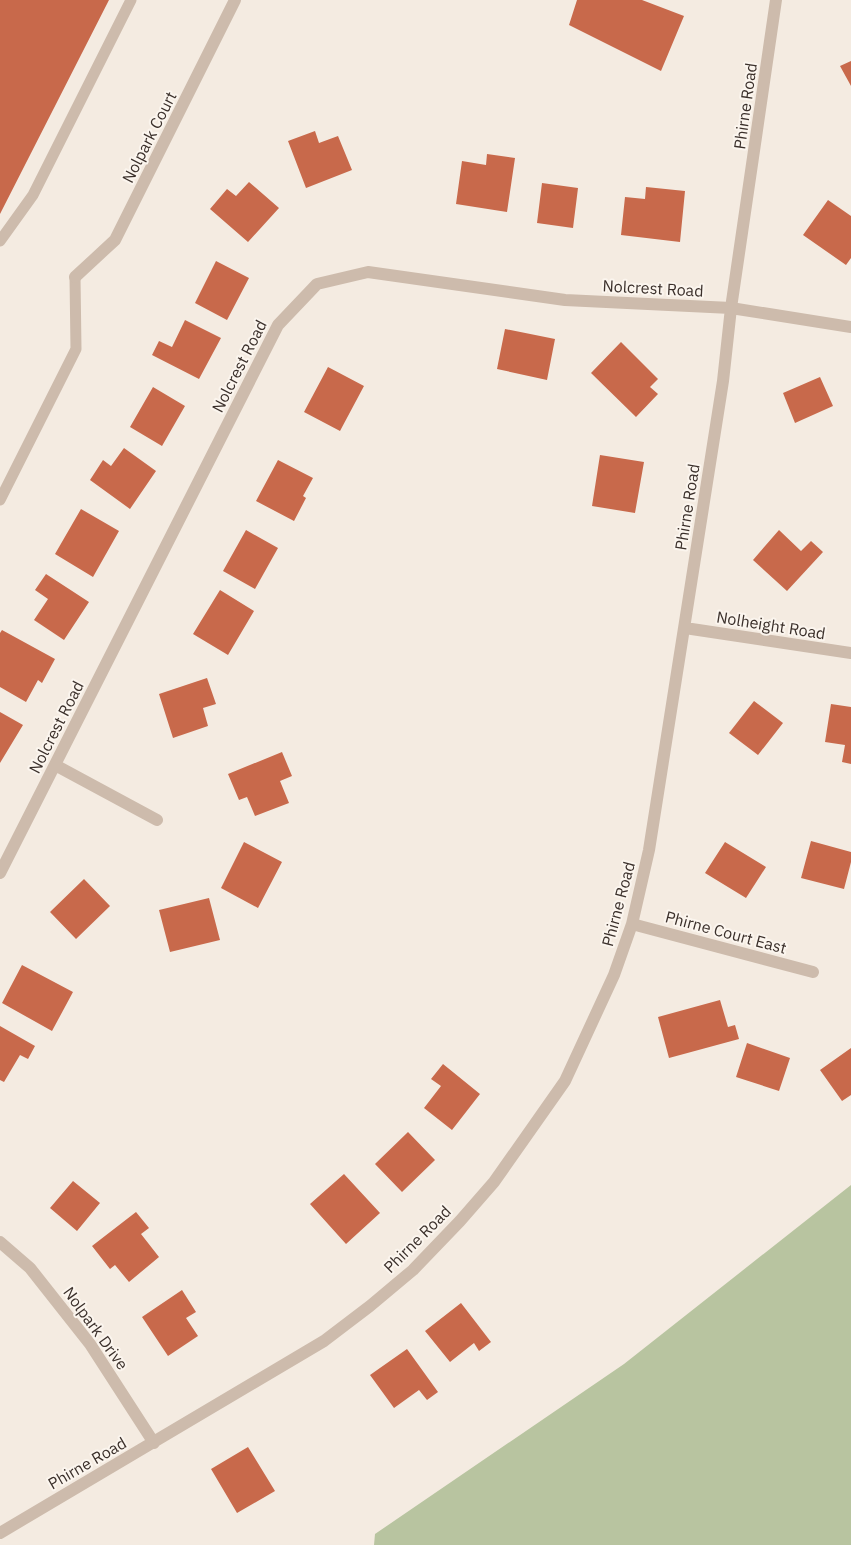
<svg xmlns="http://www.w3.org/2000/svg" width="851" height="1545" font-family="'IBM Plex Sans',sans-serif">
<style>
.green{fill:#b8c4a0}
.building{fill:#c8694b}
.lines{fill:none;stroke-linecap:round;stroke-linejoin:round}
.lane{stroke:#cdbbac;stroke-width:11}
.street{stroke:#cdbbac;stroke-width:12}
.labels{text-anchor:middle;dominant-baseline:central;stroke-width:4;stroke-linejoin:round;paint-order:stroke}
.street-label{font-size:16px;fill:#3b302b;stroke:#fbf5ee}
</style>
<rect width="100%" height="100%" fill="#f4ebe1"/>
<path class="green" d="M851,1185V1545H374L375,1534L624,1364Z"/>
<path class="building" d="M0,0H109L0,214Z
M577,0H642L684,16L661,71L569,25Z
M851,61V86L840,66Z
M315,131L319,143L338,136L352,170L306,188L288,141Z
M487,154L515,158L507,212L456,204L462,161L486,165Z
M249,182L279,208L248,242L210,209L227,189L236,196Z
M542,183L578,188L573,228L537,223Z
M646,187L685,191L680,242L621,235L625,197L645,199Z
M828,200L851,216V258L846,265L803,235Z
M216,261L249,278L227,320L195,303Z
M185,320L221,338L199,379L152,355L159,341L172,347Z
M505,329L555,339L547,380L497,369Z
M621,342L658,379L650,387L658,394L636,417L591,373Z
M328,367L364,386L340,431L304,412Z
M820,377L833,406L795,423L783,393Z
M153,387L185,406L162,446L130,427Z
M124,448L156,471L130,509L90,480L103,460L111,466Z
M600,455L644,462L635,513L592,506Z
M278,460L313,478L303,496L306,498L294,521L256,501Z
M81,509L119,531L93,577L55,554Z
M246,530L278,548L255,589L223,571Z
M779,530L801,551L811,541L823,552L787,591L753,560Z
M46,574L89,602L64,640L34,620L48,599L35,590Z
M220,590L254,611L228,655L193,634Z
M2,630L55,659L42,683L38,680L26,702L0,687V633Z
M207,678L216,704L203,708L208,726L173,738L159,694Z
M754,701L783,723L758,755L729,733Z
M831,704L851,707V764L842,762L845,745L825,742Z
M0,712L23,725L0,763Z
M282,752L292,776L280,781L289,803L255,816L247,797L239,800L228,774Z
M811,841L851,852V862L844,889L801,878Z
M244,842L282,862L258,908L221,888Z
M725,842L766,867L746,898L705,873Z
M84,879L110,906L76,939L50,912Z
M209,898L220,940L170,952L159,910Z
M22,965L73,992L52,1031L2,1003Z
M720,1000L728,1027L735,1025L739,1039L669,1058L658,1017Z
M0,1026L35,1046L28,1059L20,1055L4,1082L0,1080Z
M747,1043L790,1058L779,1091L736,1077Z
M851,1048V1095L842,1101L820,1070Z
M443,1064L480,1094L452,1130L424,1108L441,1086L431,1079Z
M408,1132L435,1160L402,1192L375,1164Z
M344,1174L380,1213L346,1244L310,1204Z
M73,1181L100,1203L77,1231L50,1208Z
M136,1212L149,1228L141,1234L159,1257L129,1282L115,1265L110,1269L92,1246Z
M182,1290L196,1312L186,1318L198,1336L168,1356L142,1317Z
M461,1303L491,1342L479,1351L474,1343L450,1362L425,1331Z
M407,1349L438,1392L427,1400L419,1390L394,1408L370,1375Z
M248,1447L275,1491L237,1513L211,1469Z"/>
<g class="lines">
<path class="lane" d="M0,241L33,195L131,0
M0,500L76,349L75,277"/>
<path class="street" d="M75,277L115,240L235,0
M685,628L851,653
M55,765L157,820
M0,873L278,325L317,284L368,272L565,300L731,308L851,327
M632,924L813,972
M0,1242L30,1268L90,1344L154,1443
M0,1533L324,1341L370,1306L413,1270L460,1221L494,1182L565,1081L614,975L632,924L649,850L723,381L731,308L776,0"/>
</g>
<g class="labels">
<g class="street-label">
<text transform="translate(745 106) rotate(-82)">Phirne Road</text>
<text transform="translate(149 137) rotate(-63)">Nolpark Court</text>
<text transform="translate(653 288) rotate(3)">Nolcrest Road</text>
<text transform="translate(239 366) rotate(-63)">Nolcrest Road</text>
<text transform="translate(687 507) rotate(-81)">Phirne Road</text>
<text transform="translate(771 625) rotate(9)">Nolheight Road</text>
<text transform="translate(56 727) rotate(-63)">Nolcrest Road</text>
<text transform="translate(618 904) rotate(-75)">Phirne Road</text>
<text transform="translate(726 932) rotate(15)">Phirne Court East</text>
<text transform="translate(417 1239) rotate(-45)">Phirne Road</text>
<text transform="translate(96 1328) rotate(54)">Nolpark Drive</text>
<text transform="translate(87 1463) rotate(-30)">Phirne Road</text>
</g>
</g>
</svg>
